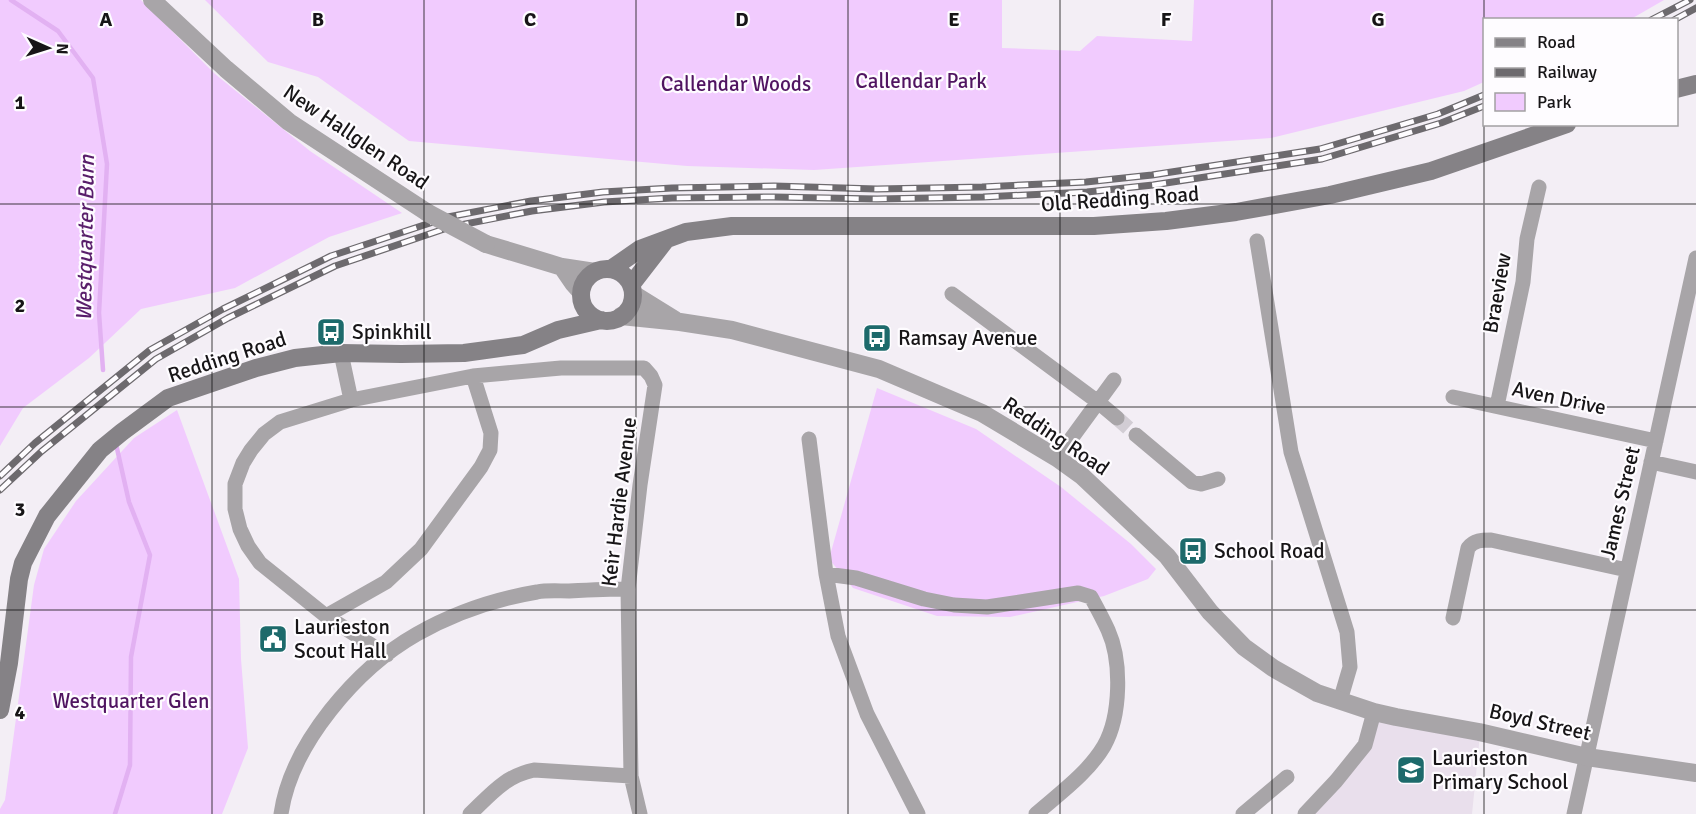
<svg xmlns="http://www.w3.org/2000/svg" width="1696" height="814" font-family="Signika,sans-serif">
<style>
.built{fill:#e9dfec}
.green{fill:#f1cbfe}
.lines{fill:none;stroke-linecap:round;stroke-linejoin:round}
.stream{stroke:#e2b1f2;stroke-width:4.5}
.minor-tunnel{stroke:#d2cdd4;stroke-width:15;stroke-dasharray:15 8;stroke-linecap:butt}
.minor{stroke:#a8a5a8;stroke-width:15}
.tertiary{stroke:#a8a5a8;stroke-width:18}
.secondary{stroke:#858286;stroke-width:18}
.rail-casing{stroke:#6d6a6e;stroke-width:7}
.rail{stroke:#fefcff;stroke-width:4.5;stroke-dasharray:14;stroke-linecap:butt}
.tertiary-bridge{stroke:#a8a5a8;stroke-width:18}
.grid{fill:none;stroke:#171517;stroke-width:1.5;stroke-opacity:0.55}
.labels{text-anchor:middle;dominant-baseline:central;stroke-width:4.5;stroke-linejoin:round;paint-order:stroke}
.park-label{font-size:21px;fill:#501461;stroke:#fefcff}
.street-label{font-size:21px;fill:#171517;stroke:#fefcff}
.poi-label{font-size:21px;fill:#171517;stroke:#fefcff;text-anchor:start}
.water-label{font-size:22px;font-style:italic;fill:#591e6b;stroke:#fefcff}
.grid-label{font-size:20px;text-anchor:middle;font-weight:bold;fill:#171517;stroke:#fefcff;stroke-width:4.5;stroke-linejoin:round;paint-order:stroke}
</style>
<rect width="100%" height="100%" fill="#f3eef5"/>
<path class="built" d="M1374,712L1479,732V745L1472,814H1305L1354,760Z"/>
<path class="green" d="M0,0H141L215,74L310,151L402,213L329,237L235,288L141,309L89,358L23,408L0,446Z
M205,0H1002V48L1080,51L1097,36L1192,41L1194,0H1664L1631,19L1484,20V82L1464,91L1271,138L814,170L687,166L409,141L318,77L268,62Z
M877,388L976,429L1061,487L1131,544L1156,569L1148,579L1104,596L1010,617L937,616L853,588L829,559Z
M177,410L239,579L241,659L248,748L222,814H0V809L5,800L34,585L44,549L76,501L134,438Z"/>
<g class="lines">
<path class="stream" d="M11,0L58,31L93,78L107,164L99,313L103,370
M115,814L130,765L131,657L150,555L129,502L116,444"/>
<path class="minor-tunnel" d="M1117,418L1136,435"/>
<path class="minor" d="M1257,241L1291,452L1347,632L1350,667L1340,701
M952,294L1098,402L1117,418
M341,353L351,400
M1453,397L1656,441
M1497,406L1523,282L1527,239L1539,187
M1136,435L1192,482L1201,484L1218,479
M809,439L826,574L838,636L867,714L918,814
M1057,458L1114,380
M1651,462L1696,472
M826,574L856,578L924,599L954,605L987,607L1078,593L1091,597C1097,608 1103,619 1108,630C1122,661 1121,716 1104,746C1088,773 1060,793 1036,814
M326,616L386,582L421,549L481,467L490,450L491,433L473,376
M1453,618L1468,548C1474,540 1482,540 1491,540L1627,570
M387,655L326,616L260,563L248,546L240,529L235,509V484L243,463L251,450L264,434L280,422L351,400L473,376L561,368H644L651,376L655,385L640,485L628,589L631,776L640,814
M281,814C291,744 357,668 417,634C454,613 495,599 537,592C547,590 558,591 569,591C588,590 608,589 628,589
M470,814C491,794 505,776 534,770L631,776
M1243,814L1287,777
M1305,814L1336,781L1365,745L1374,712
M1574,814L1696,258"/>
<path class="tertiary" d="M152,0L226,69L289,122L428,213
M486,244L562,267L595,272
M562,267L573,283L581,292
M633,294L675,320
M621,316L680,322L732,330L879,369L982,413L1057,458L1082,476L1167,556L1210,612L1244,647L1273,668L1317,693L1374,712L1396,717L1479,732L1587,757L1696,773"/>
<path class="secondary" d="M1676,89L1696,84
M611,269L640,249L686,232L732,226H1094L1166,221L1236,212L1330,195L1431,171L1567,124
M581 295a26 26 0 1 1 52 0a26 26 0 1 1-52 0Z
M631,285L665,241
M0,710L9,663L19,579L23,563L47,516L100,450L122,432L168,398L256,368L295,358L341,353L401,354L464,353L523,345L558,330L601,320"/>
<g class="rail-casing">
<path id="rail" d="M1651,20L1690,0
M1674,20L1696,8
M0,476L35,443L150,350L223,309L331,256L448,217L531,201L603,192L672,188L774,186L877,189L982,187L1086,182L1152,175L1320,149L1438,114L1484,95
M0,490L42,451L156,359L228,318L335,266L450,227L532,211L604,202L672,198L774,197L877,199L983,197L1087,192L1153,185L1322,159L1441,123L1484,106"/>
</g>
<use href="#rail" class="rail"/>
<path class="tertiary-bridge" d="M428,213L486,244"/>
</g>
<path class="grid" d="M212,0V814M424,0V814M636,0V814M848,0V814M1060,0V814M1272,0V814M1484,0V814M0,204H1696M0,407H1696M0,610H1696"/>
<defs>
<g id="bus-square" transform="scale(1.5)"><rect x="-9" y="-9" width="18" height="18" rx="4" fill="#1d6a6b" stroke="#fefcff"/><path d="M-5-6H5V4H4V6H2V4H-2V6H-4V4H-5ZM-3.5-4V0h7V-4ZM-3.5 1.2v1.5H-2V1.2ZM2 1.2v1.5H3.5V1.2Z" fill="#fff"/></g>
<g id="civic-square" transform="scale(1.5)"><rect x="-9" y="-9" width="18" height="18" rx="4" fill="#1d6a6b" stroke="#fefcff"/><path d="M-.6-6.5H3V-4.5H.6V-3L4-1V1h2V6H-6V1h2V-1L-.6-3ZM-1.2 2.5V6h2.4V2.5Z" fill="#fff"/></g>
<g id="school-square" transform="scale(1.5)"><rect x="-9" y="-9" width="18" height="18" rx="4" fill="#1d6a6b" stroke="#fefcff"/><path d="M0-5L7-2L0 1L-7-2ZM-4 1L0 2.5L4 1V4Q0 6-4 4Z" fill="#fff"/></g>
</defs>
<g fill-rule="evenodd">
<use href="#bus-square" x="331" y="332"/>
<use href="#bus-square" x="877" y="338"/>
<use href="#bus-square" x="1193" y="551"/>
<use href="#civic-square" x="273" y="639"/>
<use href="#school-square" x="1411" y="770"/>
</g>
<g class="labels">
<g class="park-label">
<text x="921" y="81">Callendar Park</text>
<text x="736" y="84">Callendar Woods</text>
<text x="131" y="701">Westquarter Glen</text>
</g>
<g class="street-label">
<text transform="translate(356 137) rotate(34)">New Hallglen Road</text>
<text transform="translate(1120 199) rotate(-4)">Old Redding Road</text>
<text transform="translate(1497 293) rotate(-80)">Braeview</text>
<text transform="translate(227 357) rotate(-18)">Redding Road</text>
<text transform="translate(1559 398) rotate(12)">Aven Drive</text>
<text transform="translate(1056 436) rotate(34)">Redding Road</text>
<text transform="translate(619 502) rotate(-83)">Keir Hardie Avenue</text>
<text transform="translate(1620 503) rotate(-77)">James Street</text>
<text transform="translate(1540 722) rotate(13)">Boyd Street</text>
</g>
<g class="poi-label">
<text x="352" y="332">Spinkhill</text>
<text x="898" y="338">Ramsay Avenue</text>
<text x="1214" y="551">School Road</text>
<text x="294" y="627">Laurieston<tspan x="294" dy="24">Scout Hall</tspan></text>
<text x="1432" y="758">Laurieston<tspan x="1432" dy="24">Primary School</tspan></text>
</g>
<g class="water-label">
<text transform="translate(85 238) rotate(-89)">Westquarter Burn</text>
</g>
</g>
<g class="grid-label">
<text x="106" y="26">A</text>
<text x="318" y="26">B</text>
<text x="530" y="26">C</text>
<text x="742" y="26">D</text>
<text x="954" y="26">E</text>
<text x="1166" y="26">F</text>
<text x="1378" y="26">G</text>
<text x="20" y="109">1</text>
<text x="20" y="312">2</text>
<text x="20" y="516">3</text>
<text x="20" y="719">4</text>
</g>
<rect x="1483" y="18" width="195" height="108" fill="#fefcff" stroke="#a2a0a2" stroke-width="1.5"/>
<rect x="1495" y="38" width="30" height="9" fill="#858286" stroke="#a2a0a2" stroke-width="1.5"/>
<text x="1537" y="48" font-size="18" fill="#171517">Road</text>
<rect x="1495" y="68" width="30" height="9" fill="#6d6a6e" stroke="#a2a0a2" stroke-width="1.5"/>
<text x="1537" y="78" font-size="18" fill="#171517">Railway</text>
<rect x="1495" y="93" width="30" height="18" fill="#f1cbfe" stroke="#a2a0a2" stroke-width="1.5"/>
<text x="1537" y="108" font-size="18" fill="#171517">Park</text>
<g transform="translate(48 48) rotate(93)" stroke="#fefcff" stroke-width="4.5" paint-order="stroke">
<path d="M0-4.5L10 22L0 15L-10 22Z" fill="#171517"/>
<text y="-9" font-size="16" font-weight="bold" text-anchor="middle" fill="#171517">N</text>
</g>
</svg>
